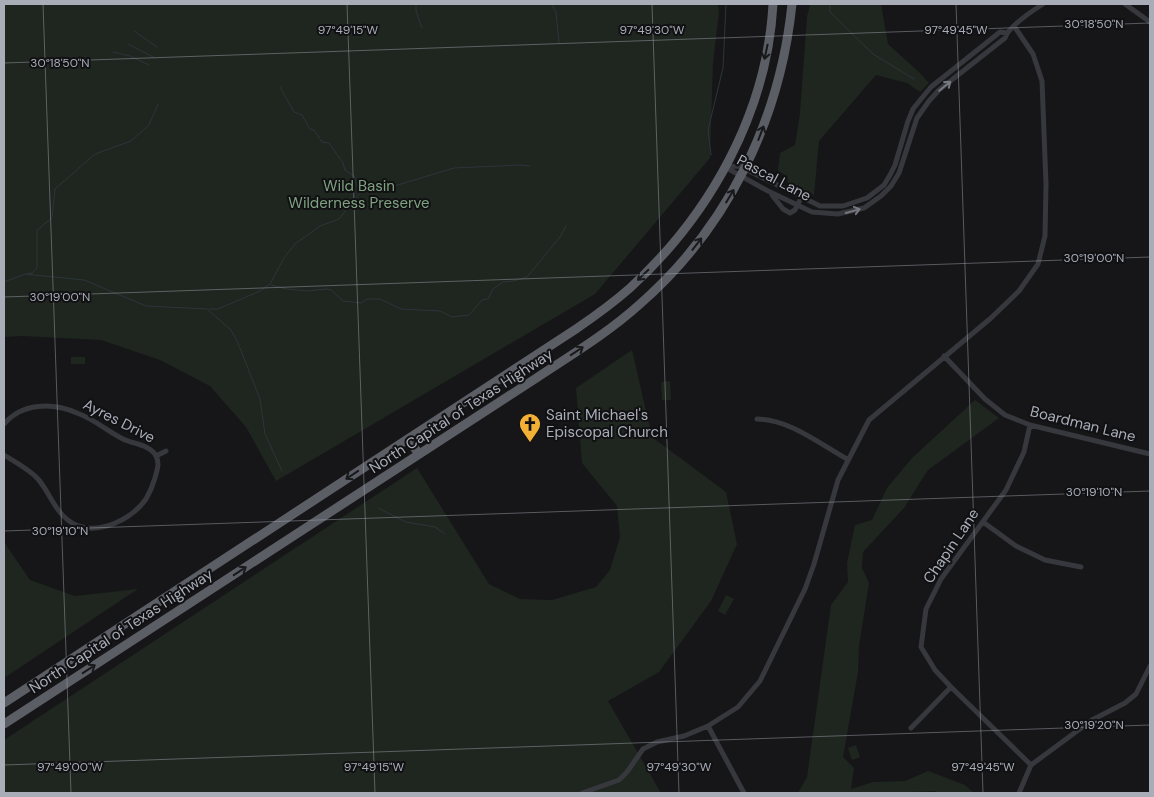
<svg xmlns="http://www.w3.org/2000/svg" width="1154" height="797" font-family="'DM Sans',sans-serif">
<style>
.green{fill:#1e261f}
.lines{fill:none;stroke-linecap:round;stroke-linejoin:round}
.stream{stroke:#2c353c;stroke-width:1}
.minor{stroke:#37383d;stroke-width:5}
.trunk{stroke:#5b5e65;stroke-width:9}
.oneway{stroke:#18191b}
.oneway2{stroke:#757881}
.ticks{fill:none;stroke:#a8adb8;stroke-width:1;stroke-opacity:0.45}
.labels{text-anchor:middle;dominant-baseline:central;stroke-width:4;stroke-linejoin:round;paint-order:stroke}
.street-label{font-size:15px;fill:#a8adb8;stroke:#111113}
.park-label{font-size:15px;fill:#7fa381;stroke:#111113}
.poi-label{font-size:15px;fill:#a8adb8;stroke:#111113;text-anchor:start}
.ticks-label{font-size:12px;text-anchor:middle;fill:#a8adb8;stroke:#111113;stroke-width:4;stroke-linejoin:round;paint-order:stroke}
</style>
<rect width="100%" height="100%" fill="#161618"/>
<path class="green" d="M4,4H718L719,12L713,63L710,158L595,294L276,481L246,427L210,386L160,360L101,340L23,336L4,337Z
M810,4H881L888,44L920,73L929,83L920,92L907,83L876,75L819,141L814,195L788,183L787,176L778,171L780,153L795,145L800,113L807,17Z
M632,350L652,437L726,492L737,544L711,601L659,672L608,701L661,793H4V740L417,468L489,584L520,599L552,600L596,587L610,570L620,537L617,506L582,463L576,388Z
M71,357H85V364H71Z
M670,381L671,400H662L661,382Z
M975,400L999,418L928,470L904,508L863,552L862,568L869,583L859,646L858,672L843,757L854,768L851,789L873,782L905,781L928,771L965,785L974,793H939L935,791L884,793H798L807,777L831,605L848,582L847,563L855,525L872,520L887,488L912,458Z
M4,542L30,580L75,596L138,589L4,678Z
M726,595L734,599L725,615L718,611Z
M856,745L860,757L852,760L848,748Z"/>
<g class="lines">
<path class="stream" d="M416,4V11L422,28
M552,4L556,13L559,43
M830,4V12L873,54L914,79
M134,31L157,47
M128,44L155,58
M113,52L130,56L149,65
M280,87L294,112L302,115L310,129L314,130L322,142L329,143L343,163L345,170L354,176L359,193
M711,155L708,130L723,68L726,4
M27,274L32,273L37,268V230L52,218L55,189L95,154L131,141L149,125L158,104
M4,282L25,274L84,280L146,306L207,309L231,330L238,343L260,399L265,434L282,471
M271,285L287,289L307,291L327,289L331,290L343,301L361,303L367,299H380L401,309L440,311L452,317L469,315L482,300L488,299L493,289L503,282L513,281L527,277L560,237L566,226
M209,309H218L260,291L270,284L284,258L295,244L320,226L339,219L359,194L362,184L371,182L391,187L454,168L520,165L530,166
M378,508L406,522L435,527L445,534"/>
<path class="minor" d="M1125,4L1150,22
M725,167L768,191L812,212L838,214L864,208L881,196L891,186L899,173L917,118L929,101L939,90L1005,38C1009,26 1032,11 1043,4
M725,167L739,166L820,206H843L867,198L884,185L890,175L895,165L908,121L913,109L921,99L931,87L1000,32L1007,33
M772,195L783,209L790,213L795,210L801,198
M944,356L985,399L1005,415L1030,425L1150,454
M757,419C789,419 820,444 847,459
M4,424C22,403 52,402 77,413C94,419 107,431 123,439C133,444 151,445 156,456C160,463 157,470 155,478C153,485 150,492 146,499C132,519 100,535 76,525C56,516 51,494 38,479C29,469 15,462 4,455
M1030,425L1024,452L1006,490L941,579L926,609L921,647L935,670L951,687L1031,765
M156,456L166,451
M983,522L1016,546L1045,560L1081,567
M708,726L744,793
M911,728L951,687
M582,793L619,780L627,772L643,749L657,742L684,736L708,726L738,707L760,681L805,589L814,564L838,480L869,420L991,318L1019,291L1038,264L1045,236L1046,184L1042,81L1033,54L1014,26
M1019,793L1031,765L1092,720L1125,703L1136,694L1150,666"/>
<path class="trunk" d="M408,439L419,454
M4,703L576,329C595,316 613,303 630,288C710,215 767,113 773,4
M4,724L538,377C573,354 609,332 640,304C728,227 780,120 792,4"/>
</g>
<defs><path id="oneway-shaft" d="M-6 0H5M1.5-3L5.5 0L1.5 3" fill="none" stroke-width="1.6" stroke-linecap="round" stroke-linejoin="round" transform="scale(1.25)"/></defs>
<g class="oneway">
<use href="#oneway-shaft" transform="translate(766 52) rotate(102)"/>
<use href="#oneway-shaft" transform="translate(761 133) rotate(-69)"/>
<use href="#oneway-shaft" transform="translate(730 196) rotate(-59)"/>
<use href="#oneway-shaft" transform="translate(697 244) rotate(-52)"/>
<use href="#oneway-shaft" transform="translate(643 275) rotate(136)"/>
<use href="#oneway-shaft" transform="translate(577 351) rotate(-34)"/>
<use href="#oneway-shaft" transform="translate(352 475) rotate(146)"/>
<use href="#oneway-shaft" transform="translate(240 571) rotate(-33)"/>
<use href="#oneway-shaft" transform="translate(89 669) rotate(-33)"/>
</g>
<g class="oneway2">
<use href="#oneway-shaft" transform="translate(945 86) rotate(-39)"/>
<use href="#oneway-shaft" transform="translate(853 211) rotate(-15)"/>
</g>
<path class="ticks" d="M43,4L71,793M347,4L375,793M652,4L679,793M956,4L983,793M4,63L1150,23M4,297L1150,257M4,531L1150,491M4,765L1150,725"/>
<defs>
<g id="church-pin" transform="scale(1.125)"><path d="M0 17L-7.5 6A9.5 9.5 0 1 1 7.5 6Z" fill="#f2b134" stroke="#111113"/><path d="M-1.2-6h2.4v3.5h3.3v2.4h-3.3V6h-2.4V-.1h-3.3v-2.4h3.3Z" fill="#111"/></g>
</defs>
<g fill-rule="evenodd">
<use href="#church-pin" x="530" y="424"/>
</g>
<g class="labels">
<g class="street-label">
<text transform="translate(774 178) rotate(28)">Pascal Lane</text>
<text transform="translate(461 411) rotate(-33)">North Capital of Texas Highway</text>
<text transform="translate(119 421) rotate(27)">Ayres Drive</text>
<text transform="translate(1083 424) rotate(14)">Boardman Lane</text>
<text transform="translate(951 546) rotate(-56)">Chapin Lane</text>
<text transform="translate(121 631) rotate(-33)">North Capital of Texas Highway</text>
</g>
<g class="park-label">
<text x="359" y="186">Wild Basin<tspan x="359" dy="17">Wilderness Preserve</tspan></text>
</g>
<g class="poi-label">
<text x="546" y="415">Saint Michael's<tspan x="546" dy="17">Episcopal Church</tspan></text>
</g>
</g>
<g class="ticks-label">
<text x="1094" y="28">30°18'50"N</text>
<text x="348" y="34">97°49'15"W</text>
<text x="652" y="34">97°49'30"W</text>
<text x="956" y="34">97°49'45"W</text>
<text x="60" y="67">30°18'50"N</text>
<text x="1094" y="262">30°19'00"N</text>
<text x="60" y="301">30°19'00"N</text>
<text x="1094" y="496">30°19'10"N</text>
<text x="60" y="535">30°19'10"N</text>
<text x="1094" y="729">30°19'20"N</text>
<text x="70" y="771">97°49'00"W</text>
<text x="374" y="771">97°49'15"W</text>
<text x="679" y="771">97°49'30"W</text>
<text x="983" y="771">97°49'45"W</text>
</g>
<rect width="1154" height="797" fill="none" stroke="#a8adb8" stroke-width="10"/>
</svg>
